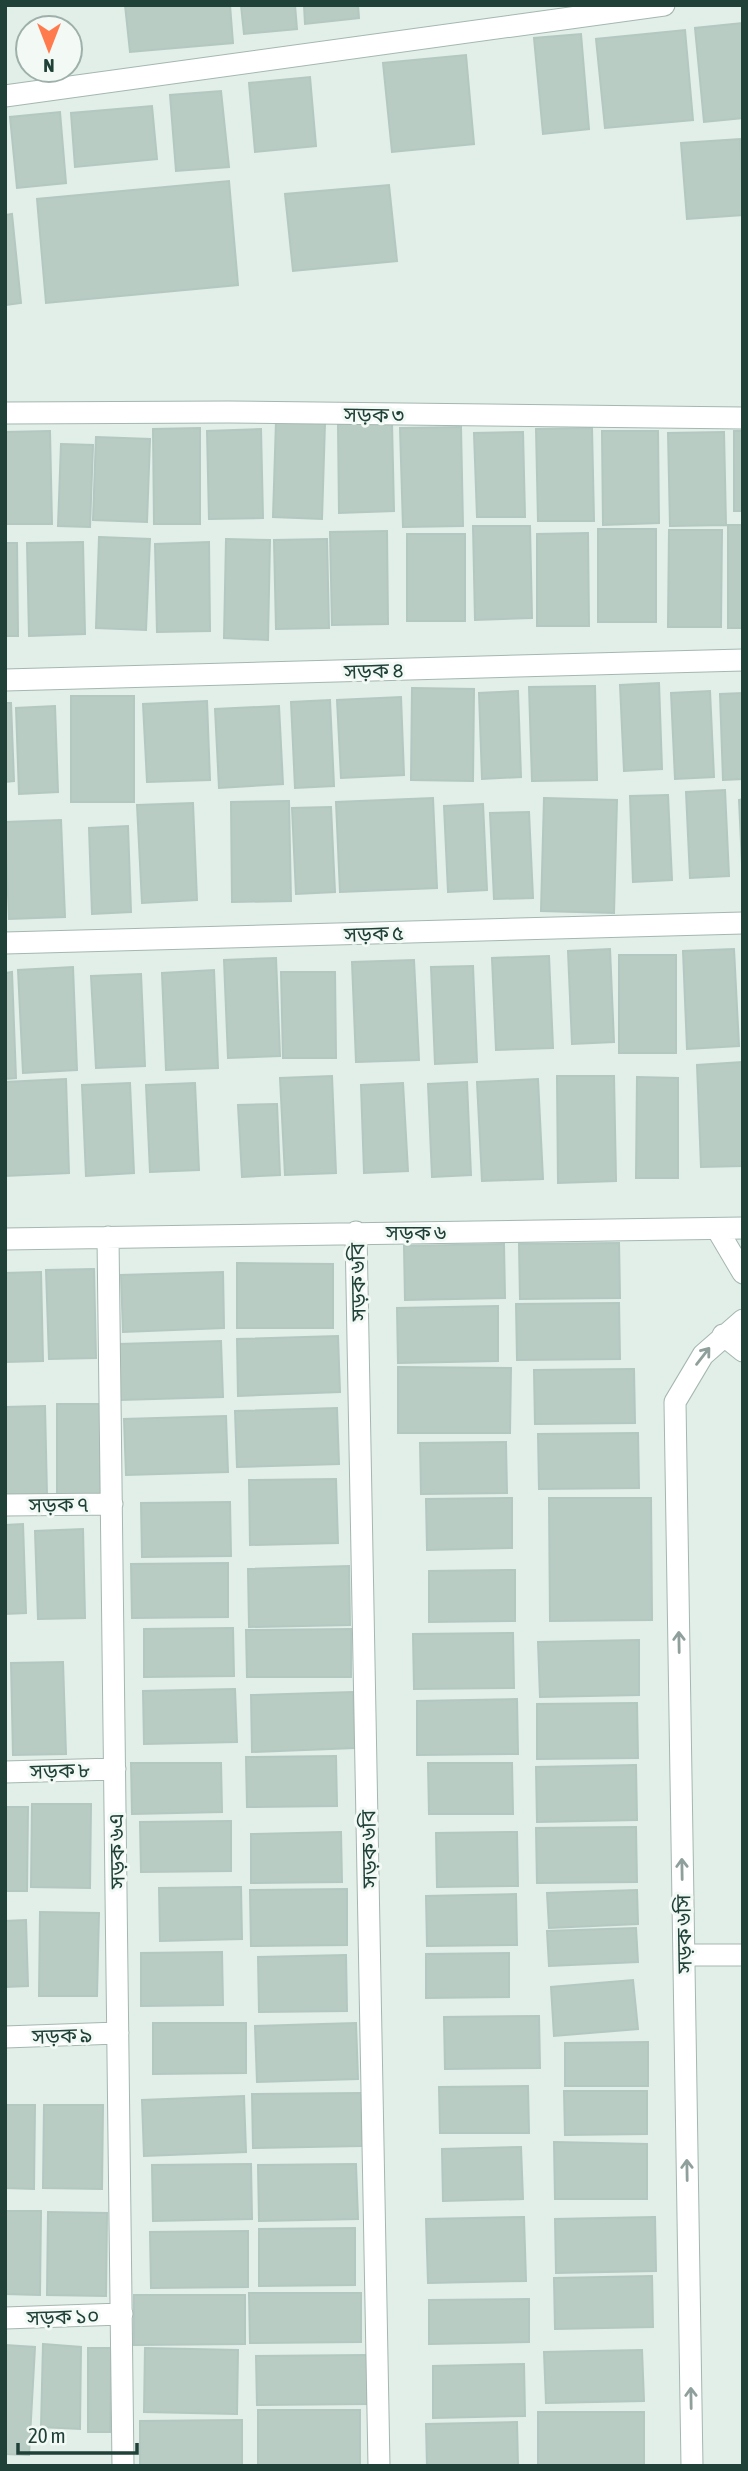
<svg xmlns="http://www.w3.org/2000/svg" width="748" height="2471" font-family="'Asap Condensed','Noto Sans Bengali',sans-serif">
<style>
.building{fill:#b9ccc4;stroke:#b3c8c0;stroke-width:2}
.lines{fill:none;stroke-linecap:round;stroke-linejoin:round}
.minor-casing{stroke:#a4b7b0;stroke-width:23}
.tertiary-casing{stroke:#a4b7b0;stroke-width:23}
.minor{stroke:#fff;stroke-width:21}
.tertiary{stroke:#fff;stroke-width:21}
.oneway{stroke:#8fa09c}
.labels{text-anchor:middle;dominant-baseline:central;stroke-width:6;stroke-linejoin:round;paint-order:stroke}
.street-label{font-size:21px;fill:#1f4138;stroke:#f3faf6}
</style>
<rect width="100%" height="100%" fill="#e2eee8"/>
<path class="building" d="M125,5H230L233,43L130,52Z
M241,5H295L297,29L244,34Z
M304,5H358L359,18L305,24Z
M742,23L743,118L704,122L695,28Z
M685,30L693,120L605,128L596,39Z
M581,34L589,129L543,134L534,38Z
M466,55L474,144L392,152L383,63Z
M310,77L316,146L255,152L249,83Z
M221,91L229,167L176,171L170,95Z
M152,106L157,159L75,167L71,113Z
M60,112L66,183L17,188L10,117Z
M740,139L743,215L687,219L681,143Z
M229,181L238,285L46,303L37,199Z
M389,185L397,261L293,271L285,194Z
M12,214L21,303L5,305V215Z
M276,421L325,423L322,519L273,517Z
M392,423L394,511L339,513L338,424Z
M461,427L463,526L403,527L400,428Z
M200,428V524H154L153,429Z
M592,428L594,521H538L536,429Z
M261,429L263,518L209,519L207,431Z
M50,431L52,524H5V432Z
M602,431H658L659,523L603,525Z
M734,431H743V511H734Z
M523,432L525,517H477L474,433Z
M724,432L726,525L670,526L668,433Z
M96,437L150,439L147,522L93,520Z
M61,444L93,445L90,527L58,526Z
M728,525H743V628H728Z
M473,526H530L532,618L475,620Z
M598,529H656V622H598Z
M669,530H722L721,627H668Z
M387,531L388,624L332,625L330,532Z
M588,533L589,626H537V534Z
M407,534H465V621H407Z
M99,537L150,539L146,630L96,628Z
M226,539L270,540L268,640L224,638Z
M327,539L329,628L276,629L274,540Z
M83,542L85,634L29,636L27,543Z
M209,542L210,631L157,632L155,544Z
M5,543H17L18,636H5Z
M659,683L662,769L624,771L620,685Z
M595,686L597,780L532,781L529,687Z
M412,688L474,689L473,781L411,780Z
M518,691L521,777L482,779L479,693Z
M710,691L714,777L675,779L671,693Z
M743,693V779L723,780L720,694Z
M71,696H134V802H71Z
M401,697L404,775L341,778L337,700Z
M330,700L334,786L295,788L291,702Z
M207,701L210,780L147,782L143,704Z
M5,703H11L14,781L5,782Z
M55,706L58,792L19,794L16,708Z
M279,706L283,784L219,788L215,709Z
M725,790L729,876L690,878L686,792Z
M668,795L672,880L633,882L630,796Z
M433,798L437,888L340,892L336,802Z
M544,798L617,800L614,913L541,911Z
M743,799V885L739,800Z
M289,801L291,901L232,902L231,802Z
M193,803L197,900L142,903L137,805Z
M483,804L487,890L448,892L444,806Z
M331,807L335,892L296,894L292,808Z
M529,812L533,898L494,899L490,813Z
M61,820L65,917L9,919L5,822Z
M128,826L131,912L92,914L89,828Z
M610,949L614,1042L572,1044L568,951Z
M734,949L739,1046L687,1049L683,951Z
M619,955H676V1053H619Z
M549,956L553,1048L496,1050L492,958Z
M276,958L280,1056L228,1058L224,960Z
M414,960L419,1060L356,1062L352,962Z
M473,966L477,1062L435,1064L431,967Z
M73,967L77,1070L23,1073L18,970Z
M214,970L218,1068L166,1070L162,973Z
M12,972L16,1078L5,1079V973Z
M281,972H335L336,1058H283Z
M141,974L145,1066L96,1068L91,976Z
M742,1062L743,1166L701,1167L697,1065Z
M332,1076L336,1173L285,1175L280,1078Z
M557,1076H614L616,1181L558,1183Z
M637,1077L678,1078V1178H636Z
M66,1079L69,1173L5,1176V1082Z
M538,1079L543,1179L482,1181L477,1082Z
M467,1082L471,1175L432,1177L428,1084Z
M130,1083L134,1173L86,1176L82,1085Z
M195,1083L199,1170L150,1172L146,1085Z
M403,1083L408,1171L364,1173L361,1085Z
M277,1104L280,1175L242,1177L238,1105Z
M619,1243L620,1298L520,1299L519,1244Z
M504,1244L505,1298L405,1300L404,1246Z
M237,1263L333,1264V1328H237Z
M94,1269L96,1358L49,1359L46,1270Z
M41,1272L43,1361L5,1362V1273Z
M223,1272L224,1328L123,1332L121,1275Z
M619,1303L620,1359L517,1360L516,1304Z
M498,1306V1361L398,1363L397,1308Z
M338,1336L340,1392L238,1396L237,1339Z
M221,1341L223,1397L120,1400L119,1344Z
M398,1367L511,1368L510,1433H398Z
M634,1369L635,1423L535,1424L534,1370Z
M57,1404H103V1497L57,1498Z
M45,1406L47,1495L5,1496V1407Z
M337,1408L339,1464L237,1467L235,1411Z
M226,1416L228,1472L126,1475L124,1419Z
M638,1433L639,1488L539,1489L538,1434Z
M506,1442L507,1493L421,1494L420,1443Z
M336,1479L338,1543L250,1545L249,1480Z
M512,1498V1548L427,1550L426,1499Z
M549,1498H651L652,1620L550,1621Z
M230,1502L231,1556L142,1557L141,1503Z
M23,1524L26,1613L5,1614V1525Z
M83,1529L85,1618L38,1619L35,1531Z
M228,1563V1617L132,1618L131,1564Z
M349,1566L350,1625L249,1627L248,1569Z
M515,1570V1621L429,1622V1571Z
M233,1628L234,1676L144,1677V1629Z
M351,1629V1677H247L246,1630Z
M513,1633L514,1688L414,1689L413,1634Z
M639,1640V1695L540,1697L538,1642Z
M63,1662L66,1754L13,1755L11,1663Z
M235,1689L237,1742L144,1744L143,1691Z
M353,1692L355,1748L252,1752L251,1695Z
M517,1699L518,1754L417,1755V1701Z
M637,1703L638,1758L537,1759V1704Z
M336,1756L337,1806L247,1807L246,1757Z
M131,1763H221L222,1812L132,1814Z
M428,1763H512L513,1814H429Z
M636,1765L637,1820L537,1822L536,1767Z
M32,1804H91L90,1888L31,1887Z
M5,1807H28L27,1891H5Z
M231,1821V1871L141,1872L140,1822Z
M636,1827L637,1882L537,1883L536,1828Z
M341,1832L342,1882L251,1883V1834Z
M517,1832L518,1886L437,1887L436,1833Z
M241,1887L242,1939L160,1941L159,1888Z
M347,1889V1945L251,1946L250,1890Z
M637,1890L638,1924L549,1928L547,1893Z
M516,1894L517,1945L427,1946L426,1896Z
M40,1912L99,1913L97,1996H39Z
M26,1920L28,1986L5,1987V1921Z
M636,1928L638,1962L549,1966L547,1931Z
M222,1952L223,2005L141,2006V1953Z
M509,1953V1997L426,1998V1954Z
M346,1955L347,2011L259,2012L258,1957Z
M633,1980L638,2029L554,2036L551,1987Z
M539,2016L540,2068L445,2069L444,2017Z
M153,2023H246V2073L153,2074Z
M356,2023L358,2079L257,2082L255,2026Z
M648,2042V2086H565V2043Z
M528,2086L529,2133H440L439,2087Z
M564,2091H647V2134L565,2135Z
M361,2093L362,2146L253,2148L252,2094Z
M244,2096L246,2152L144,2156L142,2100Z
M5,2105H35L34,2189L5,2188Z
M44,2105H103L102,2189L43,2188Z
M554,2142L647,2144V2199H555Z
M521,2147L523,2199L443,2201L442,2149Z
M251,2164L252,2219L153,2221L152,2165Z
M356,2164L358,2219L259,2221L258,2165Z
M5,2211H41L40,2295L5,2294Z
M48,2212L107,2213L106,2296L47,2295Z
M524,2217L526,2281L428,2283L426,2219Z
M655,2217L656,2271L556,2273L555,2219Z
M355,2228V2285L259,2286V2229Z
M248,2231V2287L151,2288L150,2232Z
M652,2276L653,2327L555,2329L554,2278Z
M249,2293H361V2342L250,2343Z
M134,2295H245V2344L134,2345Z
M529,2299V2342L429,2344V2300Z
M43,2344L81,2347L80,2429L41,2427Z
M5,2345L35,2347L29,2455L5,2454Z
M88,2348H111L110,2432H88Z
M145,2348L238,2350L237,2414L144,2412Z
M642,2350L644,2401L546,2403L544,2352Z
M367,2355L368,2404L257,2405L256,2356Z
M524,2364L525,2416L433,2418V2366Z
M258,2410H360V2466H258Z
M538,2412H644V2466H538Z
M242,2420V2466H140V2421Z
M517,2422L518,2466H427L426,2424Z"/>
<g class="lines">
<g class="minor-casing">
<path id="minor" d="M5,96L664,5
M5,413L229,412L743,418
M5,680L743,660
M5,943L743,923
M717,1229L743,1273
M356,1232L379,2466
M108,1237L123,2466
M5,1239L743,1228
M5,1505L112,1504
M5,1772L115,1769
M5,2037L118,2033
M5,2318L122,2314"/>
</g>
<g class="tertiary-casing">
<path id="tertiary" d="M723,1335L743,1351
M684,1955H743
M692,2466L675,1402L703,1355L743,1320"/>
</g>
<use href="#minor" class="minor"/>
<use href="#tertiary" class="tertiary"/>
</g>
<defs><path id="oneway-shaft" d="M-6 0H5M1.5-3L5.5 0L1.5 3" fill="none" stroke-width="1.6" stroke-linecap="round" stroke-linejoin="round" transform="scale(1.75)"/></defs>
<g class="oneway">
<use href="#oneway-shaft" transform="translate(703 1356) rotate(-52)"/>
<use href="#oneway-shaft" transform="translate(679 1642) rotate(-91)"/>
<use href="#oneway-shaft" transform="translate(682 1869) rotate(-91)"/>
<use href="#oneway-shaft" transform="translate(687 2170) rotate(-91)"/>
<use href="#oneway-shaft" transform="translate(691 2398) rotate(-91)"/>
</g>
<g class="labels">
<g class="street-label">
<text transform="translate(374 414) rotate(1)">সড়ক ৩</text>
<text transform="translate(374 670) rotate(-2)">সড়ক ৪</text>
<text transform="translate(374 933) rotate(-2)">সড়ক ৫</text>
<text x="416" y="1232">সড়ক ৬</text>
<text transform="translate(357 1282) rotate(-91)">সড়ক ৬বি</text>
<text transform="translate(59 1504) rotate(-1)">সড়ক ৭</text>
<text transform="translate(60 1770) rotate(-2)">সড়ক ৮</text>
<text transform="translate(368 1849) rotate(-91)">সড়ক ৬বি</text>
<text transform="translate(116 1851) rotate(-91)">সড়ক ৬এ</text>
<text transform="translate(683 1934) rotate(-91)">সড়ক ৬সি</text>
<text transform="translate(62 2035) rotate(-2)">সড়ক ৯</text>
<text transform="translate(63 2316) rotate(-2)">সড়ক ১০</text>
</g>
</g>
<rect width="748" height="2471" fill="none" stroke="#1f4138" stroke-width="14"/>
<g transform="translate(49 49) rotate(180)"><circle r="33" fill="#f3faf6" stroke="#9eb0aa" stroke-width="2"/>
<path d="M0-5L12 26L0 18L-12 26Z" fill="#ff7b4e"/>
<text y="-10" font-size="19" font-weight="bold" text-anchor="middle" fill="#1f4138">N</text>
</g>
<path d="M18 2443v10h119v-10" fill="none" stroke="#1f4138" stroke-width="3.5"/>
<text x="28" y="2443" font-size="21" fill="#1f4138" stroke="#f3faf6" stroke-width="5" paint-order="stroke">20 m</text>
</svg>
